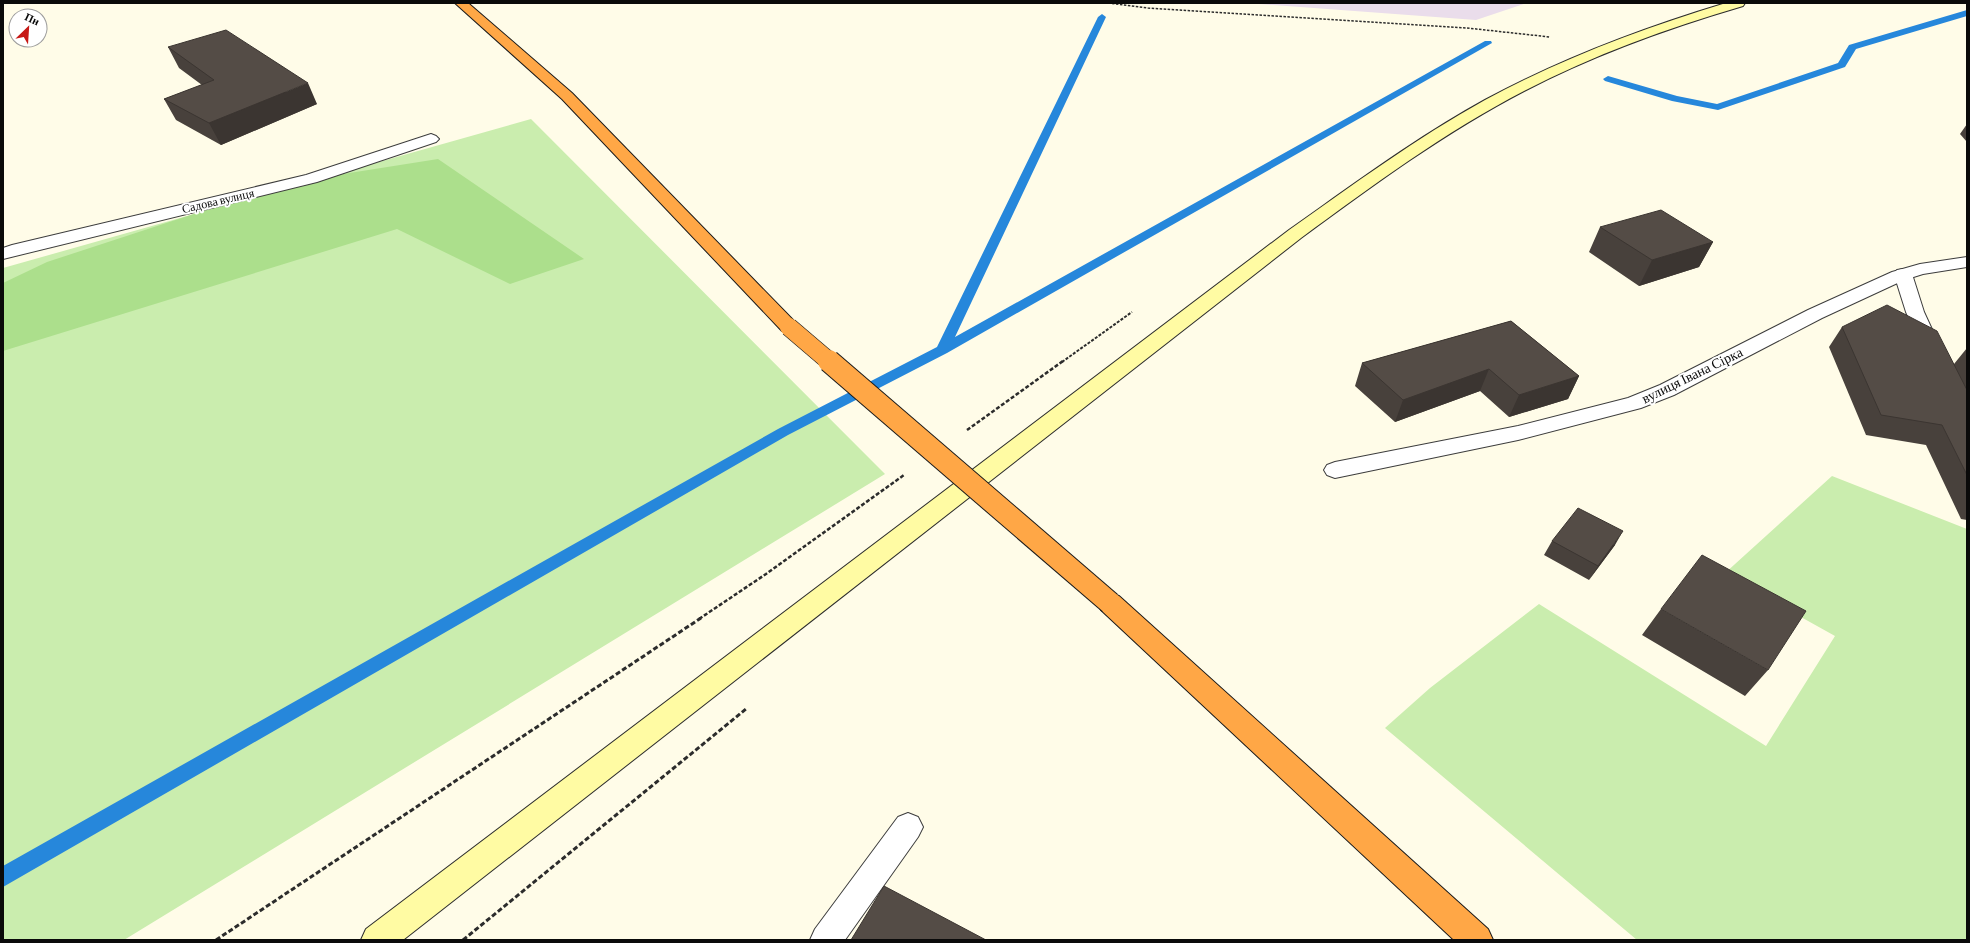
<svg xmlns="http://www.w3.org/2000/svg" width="1970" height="943" font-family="'Crimson Pro',serif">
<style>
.industrial{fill:#eaddeb}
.green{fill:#caedae}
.forest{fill:#acdf8c}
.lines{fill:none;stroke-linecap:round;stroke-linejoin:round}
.stream{fill:#2687db;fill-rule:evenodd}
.lane-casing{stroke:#3d3d3d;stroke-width:2}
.street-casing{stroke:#3d3d3d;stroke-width:2}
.secondary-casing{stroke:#2c2c2c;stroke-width:2}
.highway-casing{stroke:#1b1b1b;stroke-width:2}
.path-far3{stroke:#2c2c2c;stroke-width:1.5;stroke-dasharray:2.5 1.5;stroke-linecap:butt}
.path-far2{stroke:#2c2c2c;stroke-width:2;stroke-dasharray:3 1.5;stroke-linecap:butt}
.path-far1{stroke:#2c2c2c;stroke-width:2.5;stroke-dasharray:4 2;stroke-linecap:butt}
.path{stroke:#2c2c2c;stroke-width:3;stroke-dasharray:5 2.5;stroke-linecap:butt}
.lane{fill:#fff;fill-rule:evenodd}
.street{fill:#fff;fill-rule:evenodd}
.secondary{fill:#fffba3;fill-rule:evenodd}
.highway{fill:#ffa746;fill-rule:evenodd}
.highway-bridge-far1-casing{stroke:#1b1b1b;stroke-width:19;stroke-linecap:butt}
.highway-bridge-casing{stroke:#1b1b1b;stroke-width:24;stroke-linecap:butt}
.highway-bridge-far1{stroke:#ffa746;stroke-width:18}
.highway-bridge{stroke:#ffa746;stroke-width:22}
.wall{fill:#48413c}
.shaded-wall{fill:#3b3531}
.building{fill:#544c46;stroke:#3b3531}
.labels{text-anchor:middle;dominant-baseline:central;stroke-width:4;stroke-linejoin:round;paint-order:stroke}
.far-street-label{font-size:12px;fill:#0a0a0a;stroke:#fff}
.street-label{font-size:14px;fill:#0a0a0a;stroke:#fff}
</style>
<rect width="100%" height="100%" fill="#fffce8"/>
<path class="industrial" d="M1245,3H1527L1476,20Z"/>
<path class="green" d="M531,119L885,474L124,940H3V268Z
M1832,476L1967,529V940H1637L1385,728L1430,688L1539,604L1766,746L1835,636L1724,574Z"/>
<path class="forest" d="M438,159L584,259L510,284L397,229L3,351V283L47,262L206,210L343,174Z"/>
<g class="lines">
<path class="stream" d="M1967,10V16L1856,49L1845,67L1718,110L1672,101L1605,81L1603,79L1608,76L1677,96L1717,104L1838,63L1849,45Z
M1102,14L1106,17L955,337L1485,41H1491L1492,43L947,353L788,435L3,887V866L778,429L937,347L1098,17Z"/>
<g class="lane-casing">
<path id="lane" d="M431,134L436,136L439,139L436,142L317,182L3,259V248L12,245L306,175Z
M1903,269L1909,270L1912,274L1924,312L1941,349L1938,353L1931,355L1924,353L1906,312L1894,274L1897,270Z"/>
</g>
<g class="street-casing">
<path id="street" d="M1967,257V267L1923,274L1904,280L1822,318L1674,395L1641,408L1518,440L1335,478L1327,475L1324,470L1327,465L1335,462L1518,426L1628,398L1660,385L1808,310L1892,272L1920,264Z
M908,813L918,817L923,827L918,837L845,940H810L815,929L898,817Z"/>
</g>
<g class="secondary-casing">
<path id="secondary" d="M1726,3H1745L1743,6C1668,28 1593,55 1524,91C1445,132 1373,185 1301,238L403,940H361L366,929L1289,230C1353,185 1416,138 1485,100C1561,59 1643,28 1726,3Z"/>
</g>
<g class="highway-casing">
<path id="highway" d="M455,3H468L572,93L796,323L799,327L796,331L789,333L782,331L562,99Z
M1110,593L1119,596L1488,929L1493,940H1454L1101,610L1098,603L1101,596Z"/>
</g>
<path class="path-far3" d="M1108,3L1148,8L1467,28L1550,37"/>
<path class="path-far2" d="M1062,362L1132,312"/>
<path class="path-far1" d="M967,430L1063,361
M699,619L766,574L904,475"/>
<path class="path" d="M216,940L701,618
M463,940L746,709"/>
<use href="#lane" class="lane"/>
<use href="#street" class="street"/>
<use href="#secondary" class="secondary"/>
<use href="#highway" class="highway"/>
<g class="highway-bridge-far1-casing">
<path id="highway-bridge-far1" d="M789,327L830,362"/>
</g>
<g class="highway-bridge-casing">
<path id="highway-bridge" d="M829,361L1110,603"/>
</g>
<use href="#highway-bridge-far1" class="highway-bridge-far1"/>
<use href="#highway-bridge" class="highway-bridge"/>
</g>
<path class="wall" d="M168,47L317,104L221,145L176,120L164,99L202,85L179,68Z
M1967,124V142L1960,134Z
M1600,227L1713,242L1699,267L1639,286L1589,252Z
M1511,321L1579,376L1568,399L1509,417L1480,391L1395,422L1355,386L1362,363Z
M1842,327L1954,364L1967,348V520L1961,519L1926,445L1866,435L1829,347Z
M1552,541L1615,545L1589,580L1544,555Z
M1661,609L1768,670L1745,696L1642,635Z"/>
<path class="shaded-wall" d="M308,83L317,104L221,145L209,123Z
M1713,242L1699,267L1639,286L1652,260Z
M1489,369L1480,391L1395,422L1403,400Z
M1579,376L1568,399L1509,417L1519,395Z
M1623,531L1615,545L1589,580L1598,566Z"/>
<path class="building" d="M226,30L308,83L209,123L164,99L214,80L168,47Z
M1661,210L1713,242L1652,260L1600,227Z
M1887,305L1937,331L1967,390V475L1942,425L1881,415L1842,327Z
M1511,321L1579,376L1519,395L1489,369L1403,400L1362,363Z
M1578,508L1623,531L1598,566L1552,541Z
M1702,555L1806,611L1768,670L1661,609Z
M884,886L986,940H851Z"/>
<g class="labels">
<g class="far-street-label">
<text transform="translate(218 201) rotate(-13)">Садова вулиця</text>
</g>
<g class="street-label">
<text transform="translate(1692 375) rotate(-26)">вулиця Івана Сірка</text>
</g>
</g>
<rect width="1970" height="943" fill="none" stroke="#0a0a0a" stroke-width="8"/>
<g transform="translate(28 28) rotate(25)"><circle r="19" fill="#ffffff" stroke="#9d9d9d"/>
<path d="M0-3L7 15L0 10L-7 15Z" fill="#c71916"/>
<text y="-6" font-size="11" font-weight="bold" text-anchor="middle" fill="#0a0a0a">Пн</text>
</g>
</svg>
